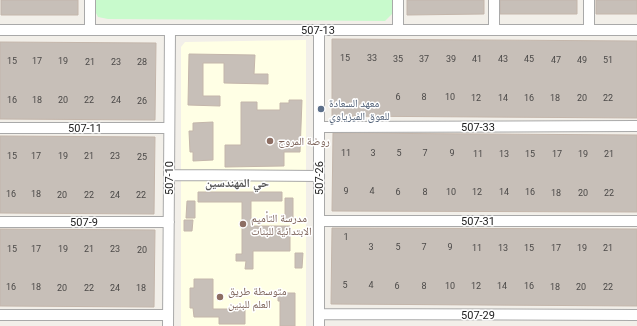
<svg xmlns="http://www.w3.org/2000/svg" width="637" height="326" font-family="Roboto,'Noto Naskh Arabic',sans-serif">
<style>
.education{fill:#ffffe5}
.park{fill:#c8facc}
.building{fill:#c7bfb8;stroke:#c4b6ab}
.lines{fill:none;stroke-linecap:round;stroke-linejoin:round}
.minor-casing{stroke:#a9a9a9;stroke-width:12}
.minor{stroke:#fff;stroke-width:10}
.service-dot{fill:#5c6f8a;stroke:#fff;stroke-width:1.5}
.education-dot{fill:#8d6e63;stroke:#fff;stroke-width:1.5}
.labels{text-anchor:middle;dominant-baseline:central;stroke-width:3;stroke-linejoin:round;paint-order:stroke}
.number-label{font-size:9px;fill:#4b4948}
.street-label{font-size:11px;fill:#222;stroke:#fff}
.service-label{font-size:11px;fill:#4e5e75;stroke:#fff;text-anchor:start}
.education-label{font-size:11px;fill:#785e54;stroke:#fff;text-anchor:start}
.neighbourhood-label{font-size:12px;font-weight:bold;fill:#555;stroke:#fff}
</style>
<rect width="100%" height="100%" fill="#f2efe9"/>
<path class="education" d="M306,40V172L181,171V47L185,42Z
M181,179H306V326H181Z"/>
<path class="park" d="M96,0H393V13L385,21L108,19L98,17L96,13Z"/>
<path class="building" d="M1,0H78V15H1Z
M407,0H484V14L407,15Z
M500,0H577V14H500Z
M596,0H637V14H596Z
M332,39L637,41V118L332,116Z
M0,42L156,43L155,120L0,119Z
M189,54L255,55L254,74H268V84L224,83V63H203V96H220V106L188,105Z
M289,100H302L300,152H284V166L225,167V145H241V102H257V110H280V103H289Z
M213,122V160L193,161V152H190L189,131H193V123Z
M333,133L637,135V212L332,211Z
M0,136L155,137L154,214L0,213Z
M198,192H282V201H251V226H290V251H253V269H245L246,261H236V254H242V202H198Z
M285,198H293V220H285Z
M187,201H195V218H186Z
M184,220H193L192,231H184Z
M332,228L637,229V306L331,304Z
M0,229L155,230L154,307L0,306Z
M295,253H303L302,268H295Z
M194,279H213V309H245V324H219V317H194L193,308H190V288H194Z
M278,293H295V326H280V301H278Z"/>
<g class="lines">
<g class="minor-casing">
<path id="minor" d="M90,0V29
M398,0V30
M494,0V30
M589,0V30
M0,30H637
M319,30V326
M319,127L637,126
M0,128H169
M169,175L319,176
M319,221H637
M0,222H169
M319,314L637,315
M0,315H168
M168,326L170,30"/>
</g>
<use href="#minor" class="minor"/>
</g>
<circle class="service-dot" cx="321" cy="109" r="4"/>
<g class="education-dot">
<circle cx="270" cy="141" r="4"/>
<circle cx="243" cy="224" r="4"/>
<circle cx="220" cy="297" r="4"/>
</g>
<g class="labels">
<g class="number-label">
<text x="345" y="58">15</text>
<text x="372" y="58">33</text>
<text x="398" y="59">35</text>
<text x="424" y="59">37</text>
<text x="451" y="59">39</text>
<text x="477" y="59">41</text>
<text x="503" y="59">43</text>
<text x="529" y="59">45</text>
<text x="556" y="60">47</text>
<text x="582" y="60">49</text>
<text x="608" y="60">51</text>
<text x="12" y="61">15</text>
<text x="37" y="61">17</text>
<text x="63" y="61">19</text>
<text x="90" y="62">21</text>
<text x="116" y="62">23</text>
<text x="142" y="62">28</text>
<text x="398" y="97">6</text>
<text x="424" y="97">8</text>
<text x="450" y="97">10</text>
<text x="476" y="98">12</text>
<text x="503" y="98">14</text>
<text x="529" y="98">16</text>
<text x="555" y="98">18</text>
<text x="582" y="98">20</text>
<text x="608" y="98">22</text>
<text x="12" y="100">16</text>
<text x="37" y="100">18</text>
<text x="63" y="100">20</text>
<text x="89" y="100">22</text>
<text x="116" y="100">24</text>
<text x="142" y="101">26</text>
<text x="346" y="153">11</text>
<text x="373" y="153">3</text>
<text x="399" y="153">5</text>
<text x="425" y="153">7</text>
<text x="452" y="153">9</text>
<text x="478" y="154">11</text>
<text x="504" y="154">13</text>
<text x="530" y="154">15</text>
<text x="557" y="154">17</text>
<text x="583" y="154">19</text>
<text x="609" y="154">21</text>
<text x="12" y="156">15</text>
<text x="36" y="156">17</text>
<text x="63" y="156">19</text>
<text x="89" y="156">21</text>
<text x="115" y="156">23</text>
<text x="142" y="157">25</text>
<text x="346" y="191">9</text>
<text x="372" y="191">4</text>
<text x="398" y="192">6</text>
<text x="425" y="192">8</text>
<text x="451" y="192">10</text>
<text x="477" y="192">12</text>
<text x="504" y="192">14</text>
<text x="530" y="192">16</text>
<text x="556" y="193">18</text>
<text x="583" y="193">20</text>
<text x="609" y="193">22</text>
<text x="11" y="194">16</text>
<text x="36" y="194">18</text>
<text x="62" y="195">20</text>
<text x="89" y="195">22</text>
<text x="115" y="195">24</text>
<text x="141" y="195">22</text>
<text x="346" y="237">1</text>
<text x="371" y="247">3</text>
<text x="398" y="247">5</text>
<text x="424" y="247">7</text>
<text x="450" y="247">9</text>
<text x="477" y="248">11</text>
<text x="503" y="248">13</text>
<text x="529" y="248">15</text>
<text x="556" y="248">17</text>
<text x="582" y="248">19</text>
<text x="608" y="248">21</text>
<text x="12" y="249">15</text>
<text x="36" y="249">17</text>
<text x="63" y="249">19</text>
<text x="89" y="249">21</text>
<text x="115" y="249">23</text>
<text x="142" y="250">20</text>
<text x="345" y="285">5</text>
<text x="371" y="285">4</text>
<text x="397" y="286">6</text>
<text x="424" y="286">8</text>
<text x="450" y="286">10</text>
<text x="476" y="286">12</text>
<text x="502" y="286">14</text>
<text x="529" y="286">16</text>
<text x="11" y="287">16</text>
<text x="36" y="287">18</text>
<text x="555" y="287">18</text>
<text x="581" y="287">20</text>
<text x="608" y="287">22</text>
<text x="62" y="288">20</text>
<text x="89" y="288">22</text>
<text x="115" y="288">24</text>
<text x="141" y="288">18</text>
</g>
<g class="street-label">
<text x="318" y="30">507-13</text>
<text x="478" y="127">507-33</text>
<text x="85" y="128">507-11</text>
<text transform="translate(169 178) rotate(-90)">507-10</text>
<text transform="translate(319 178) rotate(-90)">507-26</text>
<text x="478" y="221">507-31</text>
<text x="84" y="222">507-9</text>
<text x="478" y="315">507-29</text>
</g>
<g class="service-label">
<text x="329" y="103">معهد السعادة<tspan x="329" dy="13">للعوق الفيزياوي</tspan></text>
</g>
<g class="education-label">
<text x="278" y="141">روضة المروج</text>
<text x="251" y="218">مدرسة التأميم<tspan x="251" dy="13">الابتدائية للبنات</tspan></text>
<text x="228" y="291">متوسطة طريق<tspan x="228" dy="13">العلم للبنين</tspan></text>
</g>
<g class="neighbourhood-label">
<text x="237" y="183">حي المهندسين</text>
</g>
</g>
</svg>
